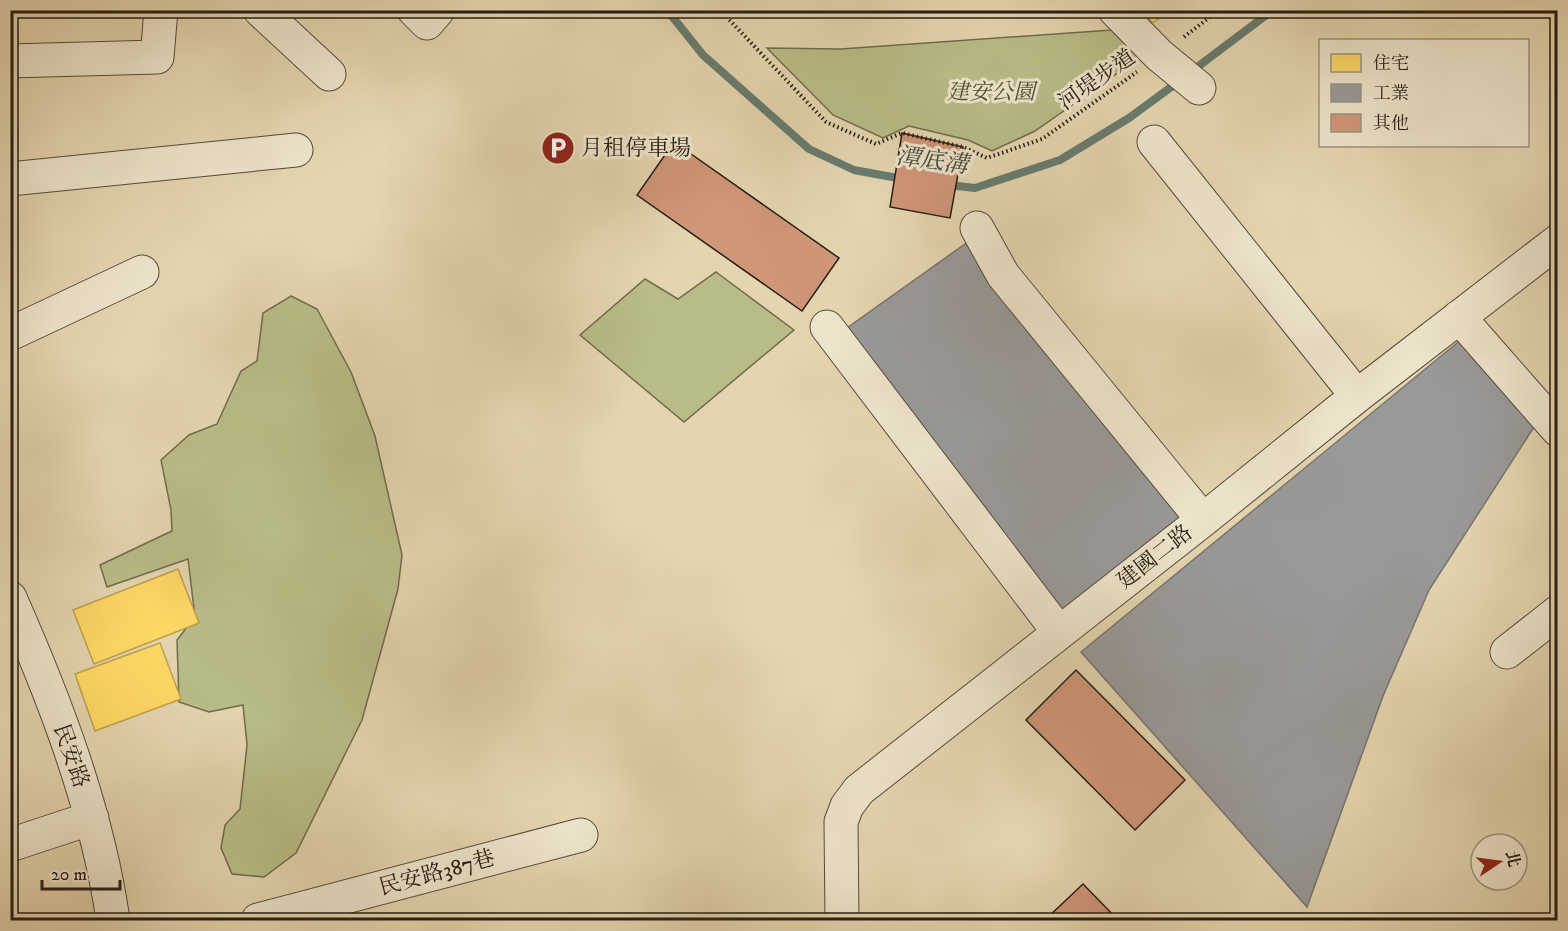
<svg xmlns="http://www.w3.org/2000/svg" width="1568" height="931" font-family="'IM FELL DW Pica','Noto Serif TC',serif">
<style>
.green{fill:#b9bc87;stroke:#6f6c4e;stroke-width:1.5}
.homes{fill:#ffd966;stroke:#bea14d;stroke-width:1.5}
.industry{fill:#999;stroke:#767471;stroke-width:1.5}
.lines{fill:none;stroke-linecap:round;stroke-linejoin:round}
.stream{stroke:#687b6f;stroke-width:8}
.building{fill:#d09678;stroke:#251d14;stroke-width:1.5}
.minor-casing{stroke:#554b3b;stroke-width:35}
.path{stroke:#251d14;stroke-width:4;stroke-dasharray:1.5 3;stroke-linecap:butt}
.minor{stroke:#ede4cb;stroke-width:33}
.labels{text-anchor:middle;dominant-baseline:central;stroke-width:6;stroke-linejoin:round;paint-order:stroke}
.street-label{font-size:22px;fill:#251d14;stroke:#ede4cb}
.park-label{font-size:22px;font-style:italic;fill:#514d36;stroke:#ede4cb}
.poi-label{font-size:22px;fill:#251d14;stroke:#ede4cb;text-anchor:start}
.water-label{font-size:24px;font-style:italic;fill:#474c42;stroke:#ede4cb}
</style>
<rect width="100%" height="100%" fill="#e4d5af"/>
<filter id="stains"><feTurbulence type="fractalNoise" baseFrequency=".00333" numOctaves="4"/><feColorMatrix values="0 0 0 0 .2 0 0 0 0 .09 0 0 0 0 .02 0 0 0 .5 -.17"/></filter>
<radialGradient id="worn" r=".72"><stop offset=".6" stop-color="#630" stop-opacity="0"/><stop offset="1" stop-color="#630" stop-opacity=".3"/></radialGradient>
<path class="green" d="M1112,30L1142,56L1035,131L992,151L968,140L909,126L883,138L833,115L767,48L841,49Z
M716,272L794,330L684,422L580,335L645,279L678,299Z
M291,296L317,309L351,372L375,436L402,555L398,589L362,720L296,853L264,877L232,874L221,848L225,825L240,809L247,745L243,705L209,712L179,702L177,640L195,617L188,559L107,587L100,565L172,531L171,510L161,460L189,435L217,424L241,371L257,361L263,313Z"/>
<path class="homes" d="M1145,10H1173L1152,23Z
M178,569L199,623L94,664L73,610Z
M160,643L181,699L95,731L75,674Z"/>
<path class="industry" d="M972,239L1190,520L1060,620L840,333Z
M1463,338L1534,427L1429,590L1383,696L1307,907L1081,652Z"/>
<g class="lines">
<path class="stream" d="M667,10L703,55L809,149L854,170L903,179
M1192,71L1273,10
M948,185L975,188L1060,160L1129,118L1178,82"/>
</g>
<path class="building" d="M902,133L963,147L950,218L890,207Z
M674,142L839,258L802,311L637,195Z
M1076,670L1185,780L1135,830L1026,720Z
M1083,884L1118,920H1045Z"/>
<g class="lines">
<g class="minor-casing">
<path id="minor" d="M260,10L329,74
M414,10L427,23L438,10
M1115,10L1159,55L1199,88
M10,61L157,57L161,10
M1154,142L1357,396
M10,179L296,150
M977,228L1003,275L1203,520
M1459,317L1558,430
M827,327L1058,631
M10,334L142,272
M10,598C55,700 97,809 113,920
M1507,652L1558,612
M10,845L92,818
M258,920L581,835
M842,920L841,822L847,806L859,790L1203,520L1357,396L1558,241"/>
</g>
<path class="path" d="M720,10L826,122L876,144L902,133L963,147L987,158L1042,139L1137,72
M1184,37L1219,10"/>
<use href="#minor" class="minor"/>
</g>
<defs>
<g id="parking-disc" transform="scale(1.725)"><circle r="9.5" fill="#8f2418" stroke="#ede4cb"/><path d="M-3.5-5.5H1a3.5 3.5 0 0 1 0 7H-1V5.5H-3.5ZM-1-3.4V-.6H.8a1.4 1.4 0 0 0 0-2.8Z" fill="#fff"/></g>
</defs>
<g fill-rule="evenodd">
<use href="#parking-disc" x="558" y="148"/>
</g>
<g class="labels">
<g class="street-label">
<text transform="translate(1097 80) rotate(-35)">河堤步道</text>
<text transform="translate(1155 557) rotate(-38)">建國二路</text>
<text transform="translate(71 756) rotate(71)">民安路</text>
<text transform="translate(437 873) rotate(-15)">民安路387巷</text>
</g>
<g class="park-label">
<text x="991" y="92">建安公園</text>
</g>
<g class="poi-label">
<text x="581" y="148">月租停車場</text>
</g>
<g class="water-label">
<text transform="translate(932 161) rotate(8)">潭底溝</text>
</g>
</g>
<rect width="1568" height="931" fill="none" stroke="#e4d5af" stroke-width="36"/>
<rect x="12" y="12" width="1544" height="907" fill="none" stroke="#251d14" stroke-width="3"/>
<rect x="18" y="18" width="1532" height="895" fill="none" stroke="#251d14" stroke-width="1.5"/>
<rect x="1319" y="39" width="210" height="108" fill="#ede4cb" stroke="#9d9482" stroke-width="1.5"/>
<rect x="1331" y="54" width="30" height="18" fill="#ffd966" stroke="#9d9482" stroke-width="1.5"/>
<text x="1373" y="69" font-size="18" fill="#251d14">住宅</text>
<rect x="1331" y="84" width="30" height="18" fill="#999999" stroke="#9d9482" stroke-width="1.5"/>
<text x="1373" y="99" font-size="18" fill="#251d14">工業</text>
<rect x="1331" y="114" width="30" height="18" fill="#d09678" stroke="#9d9482" stroke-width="1.5"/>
<text x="1373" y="129" font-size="18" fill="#251d14">其他</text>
<g transform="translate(1499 862) rotate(77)"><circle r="28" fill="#ede4cb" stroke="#9d9482" stroke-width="1.5"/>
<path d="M0-4.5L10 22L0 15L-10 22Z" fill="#8f2418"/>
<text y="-9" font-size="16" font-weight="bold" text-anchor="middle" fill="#251d14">北</text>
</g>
<path d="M42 880v9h78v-9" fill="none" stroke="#251d14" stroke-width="3"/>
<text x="51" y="880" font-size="18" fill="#251d14" stroke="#ede4cb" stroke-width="4.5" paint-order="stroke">20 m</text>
<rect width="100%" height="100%" filter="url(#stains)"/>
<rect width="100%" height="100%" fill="url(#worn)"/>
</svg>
